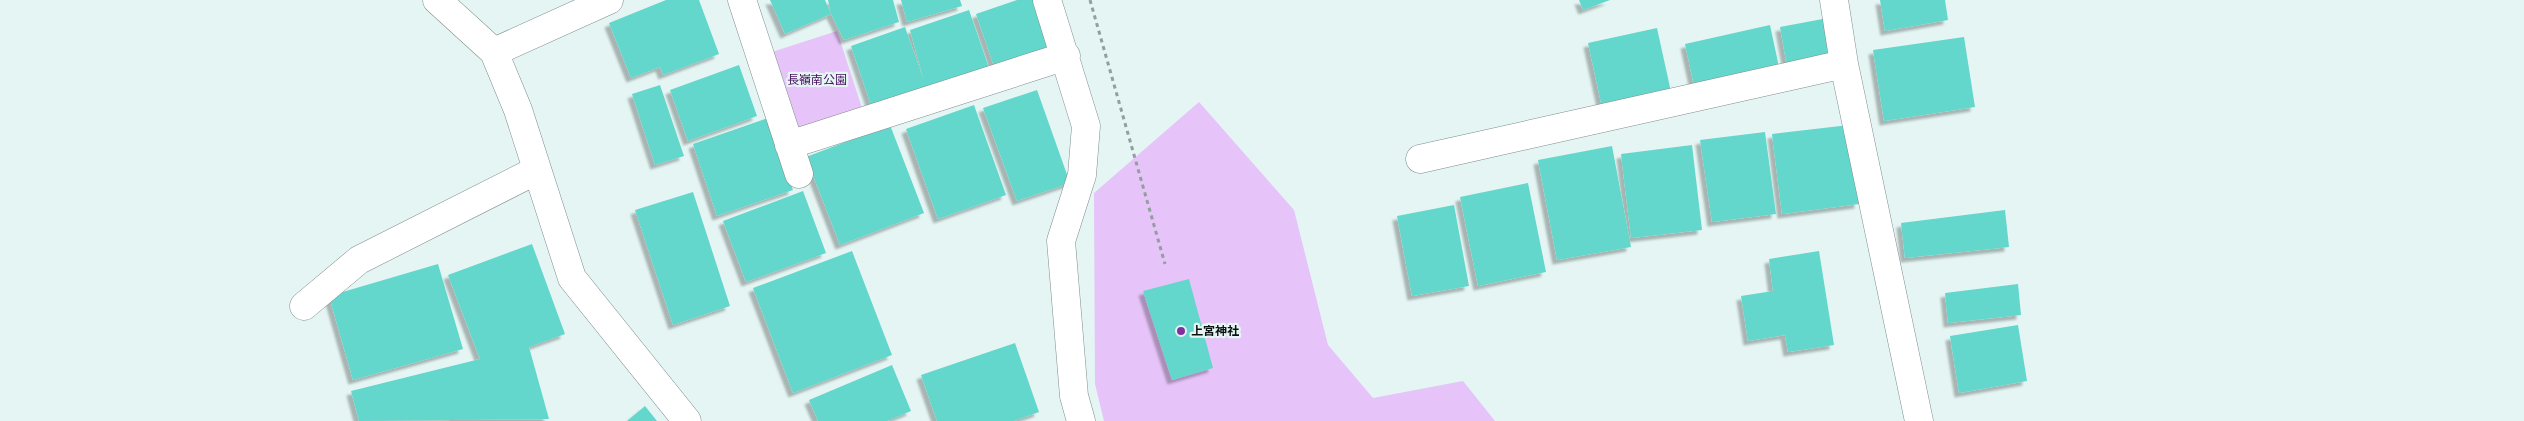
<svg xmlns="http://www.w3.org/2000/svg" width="2524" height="421" font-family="'Nunito Sans','Noto Sans JP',sans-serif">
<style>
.green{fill:#e6c3f9}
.building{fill:#63d7cb;filter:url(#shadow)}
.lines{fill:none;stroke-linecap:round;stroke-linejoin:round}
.minor-casing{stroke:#7e8d8b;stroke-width:29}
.path{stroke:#929f9e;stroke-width:3;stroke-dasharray:4 4;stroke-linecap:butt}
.minor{stroke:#fff;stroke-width:28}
.poi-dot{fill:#7f31a2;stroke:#e4f5f3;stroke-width:2}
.labels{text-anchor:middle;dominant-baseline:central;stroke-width:4.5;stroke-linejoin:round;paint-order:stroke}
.park-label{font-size:12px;fill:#470c5e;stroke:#e4f5f3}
.poi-label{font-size:12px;font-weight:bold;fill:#0c1211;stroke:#e4f5f3;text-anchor:start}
</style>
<defs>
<filter id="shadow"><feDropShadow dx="-4.5" dy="4.5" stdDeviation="1" flood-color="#0004"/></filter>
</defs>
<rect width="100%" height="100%" fill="#e4f5f3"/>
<path class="green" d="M837,31L862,108L796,130L772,52Z
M1199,102L1294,210L1328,345L1373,398L1463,381L1495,421H1104L1095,384L1094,193Z"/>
<path class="building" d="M666,0H699L719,54L663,75L660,67L631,78L609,23Z
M770,0H825L831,14L828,0H893L899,22L844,40L831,14L785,34Z
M901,0H960L962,6L907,22Z
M1017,0H1038L1055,49L995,69L976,14Z
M1579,0H1610L1583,10Z
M1880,0H1945L1948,20L1885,31Z
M969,10L989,68L871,105L851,46L905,27L924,81L910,30Z
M1828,18L1836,58L1787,66L1780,27Z
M1770,25L1779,67L1694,85L1685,44Z
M1657,28L1671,92L1602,107L1588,43Z
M1964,37L1975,107L1884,121L1873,50Z
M739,65L757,116L688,141L670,90Z
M660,85L684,156L655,165L632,94Z
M1037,90L1070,183L1017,201L983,108Z
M974,105L1006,195L938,219L906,129Z
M768,118L793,190L717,216L693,144Z
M890,125L924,213L840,245L806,157Z
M1849,125L1859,204L1782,214L1772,134Z
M1765,132L1776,214L1712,222L1700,140Z
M1692,145L1702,230L1631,238L1621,154Z
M1612,146L1631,247L1557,260L1538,160Z
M1528,183L1546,272L1478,286L1460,197Z
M803,191L826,253L746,282L723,221Z
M693,192L730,306L673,325L635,210Z
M1454,205L1469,286L1412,296L1397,216Z
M2005,210L2009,247L1905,258L1901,223Z
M532,244L565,334L529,347L549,419L359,421L351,391L480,359L448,275Z
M852,251L892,355L793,393L753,288Z
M1819,251L1834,345L1788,352L1785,335L1748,341L1741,296L1773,291L1769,259Z
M438,264L463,349L353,380L329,296Z
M1189,279L1213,368L1172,380L1143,291Z
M2018,284L2021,315L1948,323L1945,293Z
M2018,325L2027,381L1959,393L1950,336Z
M1015,343L1039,412L1014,421H937L921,375Z
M892,365L911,411L887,421H818L809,400Z
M645,406L657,421H627Z"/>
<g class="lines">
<g class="minor-casing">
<path id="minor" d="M437,0L494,52L518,110L572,278L687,421
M742,0L799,174
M1047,0L1086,126L1082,175L1061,241L1074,396L1081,421
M1834,0L1844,64L1919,421
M494,52L609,0
M789,145L1066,56
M1420,159L1844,64
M304,306L359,260L537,170"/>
</g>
<path class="path" d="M1090,0L1165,264"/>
<use href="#minor" class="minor"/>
</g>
<circle class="poi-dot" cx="1181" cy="331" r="5"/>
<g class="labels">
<g class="park-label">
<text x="817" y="80">長嶺南公園</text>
</g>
<g class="poi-label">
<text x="1191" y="331">上宮神社</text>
</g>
</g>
</svg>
